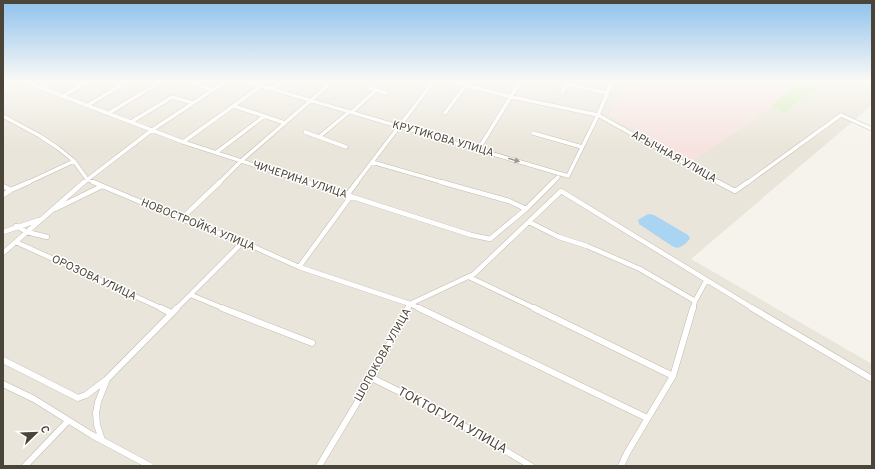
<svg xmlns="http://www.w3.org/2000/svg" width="875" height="469" font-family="Overpass,sans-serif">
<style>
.residential{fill:#eae5da}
.medical{fill:#f6e3e0}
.green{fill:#d2eab5}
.water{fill:#a9d4f2}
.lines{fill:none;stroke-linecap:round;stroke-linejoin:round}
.minor-far2-casing{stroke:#c2bbae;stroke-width:4.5}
.minor-far1-casing{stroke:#c2bbae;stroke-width:5.5}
.minor-casing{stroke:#c2bbae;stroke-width:7}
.tertiary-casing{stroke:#c2bbae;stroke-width:1}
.minor-far2{stroke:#fff;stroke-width:3.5}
.minor-far1{stroke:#fff;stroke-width:4.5}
.minor{stroke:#fff;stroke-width:6}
.tertiary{fill:#fff;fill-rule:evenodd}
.oneway{fill:#9c9892}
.labels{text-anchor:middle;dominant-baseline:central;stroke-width:3;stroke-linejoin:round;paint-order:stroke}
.street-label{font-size:11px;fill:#4b4439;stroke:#fff}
.near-street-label{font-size:13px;fill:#4b4439;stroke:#fff}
</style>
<rect width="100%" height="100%" fill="#f6f3ec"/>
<path class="residential" d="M3,82H872V105L691,259L872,364V466H3Z"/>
<path class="medical" d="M632,82H809L692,162L609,115Z"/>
<path class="green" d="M795,82H826L804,96L785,113L771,106L791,89Z"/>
<path class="water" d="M648,214L654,215L688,235L690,238C688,242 682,247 677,248L672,246L639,224L638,220Z"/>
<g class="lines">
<g class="minor-far2-casing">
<path id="minor-far2" d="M26,82L183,142L309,183
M188,82L212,90
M248,82L568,176L598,115
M453,82L512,97L598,115L720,183
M566,84L608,93
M367,87L386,93
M272,89L281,82
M562,92L567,82
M63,96L87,82
M88,105L123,84
M234,106L285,123
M352,112L376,90
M109,113L160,82
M445,113L466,85
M3,116L40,136L58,148L74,161L87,179L96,183
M131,122L172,97L193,103
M305,132L346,147
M533,133L582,147
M319,137L349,112
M183,142L261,86
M478,150L520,82
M217,152L263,117
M372,162L445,183
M27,183L74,161
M83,183L152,130L225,82
M219,183L241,161L332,82
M356,183L433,82
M552,183L558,177
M747,183L841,115L872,129"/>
</g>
<g class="minor-far1-casing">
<path id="minor-far1" d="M93,182L181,219L243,242L299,267L410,304L421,309
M306,182L471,235L490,239L526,209L553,182
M441,182L509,201L526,209
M718,182L735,191L748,182
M3,186L11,190L29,182
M3,195L11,190
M347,195L357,182
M55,209L102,186
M181,219L220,182
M529,222L559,237L587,246L640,269L695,301
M16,226L27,232L47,237
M3,232L39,220
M16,242L163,309
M3,253L84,182
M299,267L351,196
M469,277L536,309
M191,295L225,309
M176,309L243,242
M407,309L410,304L474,274L561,191L754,309
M693,309L695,301L706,281"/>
</g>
<g class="minor-casing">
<path id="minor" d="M161,308L171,313
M222,308L312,343
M419,308L647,418
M534,308L673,376
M752,308L872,379
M3,360L78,398L86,395L106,380
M372,378L440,412L531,466
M3,384L34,399L92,435L150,466
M102,440L97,425L96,413L98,402L107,379L177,308
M25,466L68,421
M319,466L372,378L408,308
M621,466L627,453L673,376L693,308"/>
</g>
<g class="tertiary-casing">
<path id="tertiary" d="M610,82H614L600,115L598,116H596V115Z"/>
</g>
<use href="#minor-far2" class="minor-far2"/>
<use href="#minor-far1" class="minor-far1"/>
<use href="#minor" class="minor"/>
<use href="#tertiary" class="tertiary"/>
</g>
<defs><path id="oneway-solid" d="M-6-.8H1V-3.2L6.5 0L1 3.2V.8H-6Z"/></defs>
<use class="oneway" href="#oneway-solid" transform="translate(514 160) rotate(16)"/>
<linearGradient id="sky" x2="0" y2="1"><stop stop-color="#8fc1ec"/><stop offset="0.55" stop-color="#fbfaf6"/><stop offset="1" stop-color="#fbfaf6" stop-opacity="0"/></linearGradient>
<rect width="875" height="148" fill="url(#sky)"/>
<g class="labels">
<g class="street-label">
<text transform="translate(443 139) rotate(16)">КРУТИКОВА УЛИЦА</text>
<text transform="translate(674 157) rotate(29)">АРЫЧНАЯ УЛИЦА</text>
<text transform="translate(300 180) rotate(18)">ЧИЧЕРИНА УЛИЦА</text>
<text transform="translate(198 225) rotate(22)">НОВОСТРОЙКА УЛИЦА</text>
<text transform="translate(94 278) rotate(25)">ОРОЗОВА УЛИЦА</text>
<text transform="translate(383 355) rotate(-61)">ШОПОКОВА УЛИЦА</text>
</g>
<g class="near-street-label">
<text transform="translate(452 421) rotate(29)">ТОКТОГУЛА УЛИЦА</text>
</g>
</g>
<rect width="875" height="469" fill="none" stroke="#4b4439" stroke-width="8"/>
<g transform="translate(36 433) rotate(67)" stroke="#ffffff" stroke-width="3" paint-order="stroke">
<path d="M0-3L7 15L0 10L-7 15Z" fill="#4b4439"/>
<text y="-6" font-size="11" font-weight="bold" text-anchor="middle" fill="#4b4439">С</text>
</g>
</svg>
